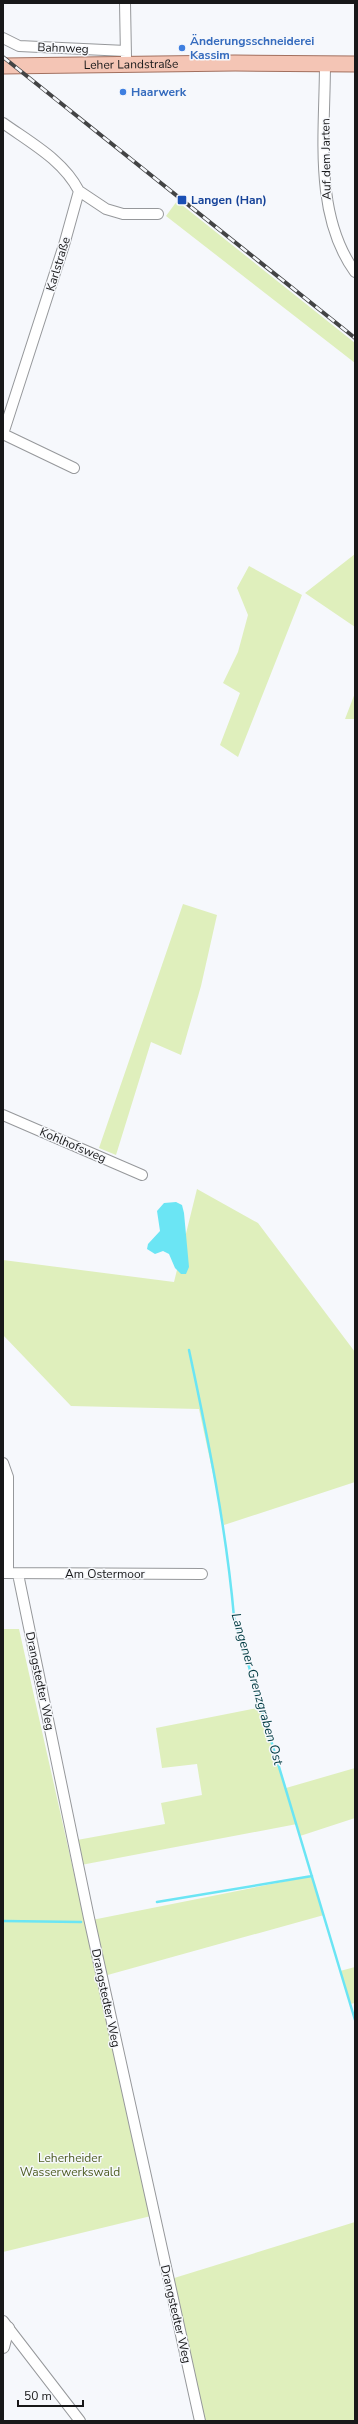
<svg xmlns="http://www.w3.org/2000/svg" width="358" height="2424" font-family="'Nunito Sans',sans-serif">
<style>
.green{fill:#dfefbc}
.water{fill:#6be5f4}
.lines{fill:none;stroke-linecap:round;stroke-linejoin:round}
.stream{stroke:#6be5f4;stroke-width:2.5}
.minor-casing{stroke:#96989b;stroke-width:12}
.tertiary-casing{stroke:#96989b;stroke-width:14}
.primary-casing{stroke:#a2705f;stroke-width:17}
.minor{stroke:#fff;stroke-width:10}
.tertiary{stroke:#fff;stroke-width:12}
.primary{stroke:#f4c5b5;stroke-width:15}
.rail-casing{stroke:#434445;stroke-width:4}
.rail{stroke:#f6f8fc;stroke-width:2.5;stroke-dasharray:8;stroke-linecap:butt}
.shop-dot{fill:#3f7fe0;stroke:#f6f8fc;stroke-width:1.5}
.transit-dot{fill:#1a4fb4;stroke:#f6f8fc;stroke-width:1.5}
.labels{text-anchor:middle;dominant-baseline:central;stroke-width:3;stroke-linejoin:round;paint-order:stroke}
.shop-label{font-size:12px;font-weight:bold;fill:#366cbe;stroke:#f6f8fc;text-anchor:start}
.street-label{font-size:12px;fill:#181819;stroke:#f6f8fc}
.transit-label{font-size:12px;font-weight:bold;fill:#164399;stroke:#f6f8fc;text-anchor:start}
.park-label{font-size:12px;fill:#4f5e24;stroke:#f6f8fc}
.water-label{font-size:13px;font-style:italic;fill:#003b42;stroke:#f6f8fc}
</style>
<rect width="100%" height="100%" fill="#f6f8fc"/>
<path class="green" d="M177,201L355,343V363L166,216Z
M355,554V627L305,593Z
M249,566L302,595L238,757L220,745L240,693L223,683L238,652L248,615L237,588Z
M355,693V719H345Z
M183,904L217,915L201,986L181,1055L151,1042L116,1155L99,1148Z
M197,1189L258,1223L355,1352V1482L224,1525L199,1409L71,1406L3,1335V1260L174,1282Z
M3,1629H19L151,2216L3,2252Z
M262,1707L286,1788L355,1768V1818L300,1836L297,1824L81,1865L77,1840L165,1824L161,1803L202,1795L197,1764L162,1768L156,1728Z
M312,1876L324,1915L104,1976L92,1920Z
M355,1967V2003L350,2004L340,1971Z
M355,2222V2421H203L171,2279Z"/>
<path class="water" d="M176,1202L182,1205L184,1213L189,1267L186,1274H181L175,1268L169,1254L163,1251L155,1254L147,1249L148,1244L160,1231L157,1211L164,1203Z"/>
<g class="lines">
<path class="stream" d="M189,1350C208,1439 226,1526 234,1617L355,2020
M157,1902L312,1876
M3,1921L81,1922"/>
<g class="minor-casing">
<path id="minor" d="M125,3L126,57
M3,38L19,46L126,51
M325,63C325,132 313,214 355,272
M3,123C31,143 63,160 79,191L64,245L3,434L74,468
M79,191L106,209L123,214H158
M3,1115L142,1175
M3,1463L8,1477V1573
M3,1573L202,1574
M18,1574L89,1918L200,2421
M3,2321L80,2421"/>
</g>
<g class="tertiary-casing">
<path id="tertiary" d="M3,2347L8,2328"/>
</g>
<g class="primary-casing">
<g id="primary">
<path id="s1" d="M3,66L235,63L355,64"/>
</g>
</g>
<use href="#minor" class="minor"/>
<use href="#tertiary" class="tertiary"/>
<use href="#primary" class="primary"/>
<g class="rail-casing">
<path id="rail" d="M3,57L355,338"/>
</g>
<use href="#rail" class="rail"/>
</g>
<g class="shop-dot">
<circle cx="182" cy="48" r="4"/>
<circle cx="123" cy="92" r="4"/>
</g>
<rect class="transit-dot" x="177" y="195" width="10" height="10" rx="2"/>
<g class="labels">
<g class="shop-label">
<text x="190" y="41">Änderungsschneiderei<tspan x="190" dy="14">Kassim</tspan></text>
<text x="131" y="92">Haarwerk</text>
</g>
<g class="street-label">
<text transform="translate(63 48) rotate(2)">Bahnweg</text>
<text stroke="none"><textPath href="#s1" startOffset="128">Leher Landstraße</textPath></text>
<text transform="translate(326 159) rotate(-91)">Auf dem Jarten</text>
<text transform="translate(58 264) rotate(-73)">Karlstraße</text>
<text transform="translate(73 1145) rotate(23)">Kohlhofsweg</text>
<text x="105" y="1574">Am Ostermoor</text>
<text transform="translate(40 1681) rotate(78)">Drangstedter Weg</text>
<text transform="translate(106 1998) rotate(78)">Drangstedter Weg</text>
<text transform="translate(176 2314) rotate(77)">Drangstedter Weg</text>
</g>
<g class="transit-label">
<text x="191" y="200">Langen (Han)</text>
</g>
<g class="park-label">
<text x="70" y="2158">Leherheider<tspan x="70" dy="14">Wasserwerkswald</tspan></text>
</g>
<g class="water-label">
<text transform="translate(257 1689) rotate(74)">Langener Grenzgraben Ost</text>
</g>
</g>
<rect width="358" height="2424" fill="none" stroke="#181819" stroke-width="8"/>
<path d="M18 2400v6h65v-6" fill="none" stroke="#181819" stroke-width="2"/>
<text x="24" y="2400" font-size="12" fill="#181819" stroke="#f6f8fc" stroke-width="3" paint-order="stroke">50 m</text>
</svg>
